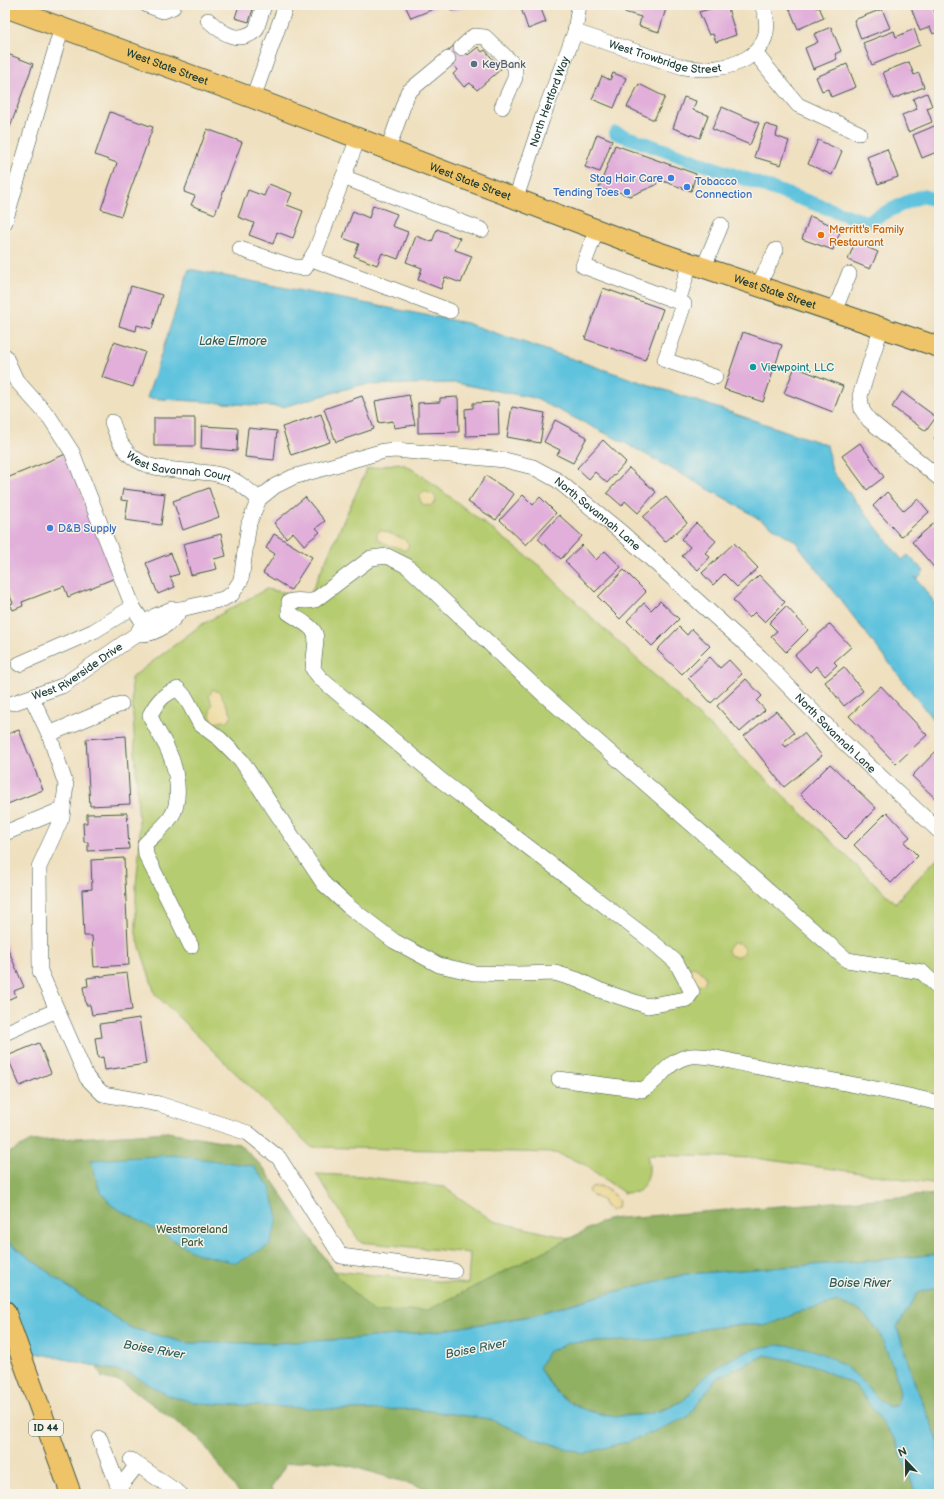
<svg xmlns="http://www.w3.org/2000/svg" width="944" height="1499" font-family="'Balsamiq Sans',sans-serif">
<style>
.green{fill:#b6cc70;stroke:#6a8452}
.forest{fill:#90b062;stroke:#58764b}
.sand{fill:#eeda9e;stroke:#868c69}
.water{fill:#60c3de;stroke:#408089;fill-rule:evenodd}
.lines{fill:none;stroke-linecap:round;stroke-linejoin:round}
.canal{stroke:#60c3de;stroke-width:14}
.building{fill:#e1afda}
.minor-casing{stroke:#3e5549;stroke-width:16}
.major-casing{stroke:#3e5549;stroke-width:22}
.minor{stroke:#fff;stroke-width:15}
.major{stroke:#efc469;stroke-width:20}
.service-dot{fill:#5c6f8a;stroke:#f7f3e8;stroke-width:1.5}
.shop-dot{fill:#3f7fe0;stroke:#f7f3e8;stroke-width:1.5}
.food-dot{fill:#e8710a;stroke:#f7f3e8;stroke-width:1.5}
.culture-dot{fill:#0f9aa8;stroke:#f7f3e8;stroke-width:1.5}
.labels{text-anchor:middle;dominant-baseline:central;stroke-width:3;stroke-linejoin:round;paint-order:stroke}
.shield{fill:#f7f3e8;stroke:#60746a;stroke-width:1}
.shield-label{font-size:10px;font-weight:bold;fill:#1f3d34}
.street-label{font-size:11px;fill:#1f3d34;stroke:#f7f3e8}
.service-label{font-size:11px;fill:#4e5e75;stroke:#f7f3e8;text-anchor:start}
.shop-label{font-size:11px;fill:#366cbe;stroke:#f7f3e8;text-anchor:end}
.food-label{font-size:11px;fill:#c56008;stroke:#f7f3e8;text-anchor:start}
.culture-label{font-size:11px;fill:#0d838f;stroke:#f7f3e8;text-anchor:start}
.park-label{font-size:11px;fill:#3d5a40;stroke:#f7f3e8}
.water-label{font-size:12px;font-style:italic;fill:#2f5e5e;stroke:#f7f3e8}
</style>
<rect width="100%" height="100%" fill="#f7f3e8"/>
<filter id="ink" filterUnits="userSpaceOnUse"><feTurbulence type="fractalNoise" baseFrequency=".025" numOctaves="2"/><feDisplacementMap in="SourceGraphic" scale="8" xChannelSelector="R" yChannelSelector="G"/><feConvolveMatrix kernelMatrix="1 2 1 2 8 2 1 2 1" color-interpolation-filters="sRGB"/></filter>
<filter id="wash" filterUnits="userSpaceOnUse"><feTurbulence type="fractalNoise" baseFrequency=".012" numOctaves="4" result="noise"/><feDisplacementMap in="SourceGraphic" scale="16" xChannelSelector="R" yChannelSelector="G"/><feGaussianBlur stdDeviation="0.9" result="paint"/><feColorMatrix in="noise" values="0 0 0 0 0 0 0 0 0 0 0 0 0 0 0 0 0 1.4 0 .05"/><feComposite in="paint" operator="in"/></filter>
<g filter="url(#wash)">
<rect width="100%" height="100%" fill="#efe0c0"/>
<path class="green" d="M398,463L407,466L424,477L541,567L588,614L755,768L895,903L938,857L939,858V1184L755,1158L647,1155C651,1171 650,1180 638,1192L624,1193L582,1163L555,1153L311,1147L155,994L136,934V885L140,845L131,678L201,625L266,589L309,597L367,469Z
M167,1132L239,1144L263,1167L333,1271L468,1284L470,1253L360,1242L316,1174L361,1176L444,1187L493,1221L684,1264L558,1301L194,1337Z"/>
<path class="forest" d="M167,1132L239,1144L263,1167L333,1271L373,1312L428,1310L608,1219L939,1194V1254L868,1261L686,1274L606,1294L529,1316L432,1332L352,1339L275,1343H186L131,1328L72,1290L7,1241L5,1237V1155L31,1141Z
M939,1286V1443L915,1384L897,1327L918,1293Z
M838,1302L860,1310L879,1332L895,1372L900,1393L897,1405L889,1407L877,1399L861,1381L785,1345L703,1378L683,1401L650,1414L614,1416L584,1410L558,1394L539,1368L547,1351L569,1343L681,1336L703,1329L735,1325H767L805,1310Z
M765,1355L810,1364L855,1385L895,1439L916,1494H444L354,1467L330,1462L308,1460L286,1464L271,1488L274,1494H240L200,1439L122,1382L102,1378L97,1367L131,1374L169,1396L348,1410L414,1409L490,1419L530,1437L584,1454L688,1417L717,1378Z"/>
<path class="sand" d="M424,491L432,494L436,498L435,503L430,506L422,504L419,497Z
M381,530L404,539L409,545L406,550H403C394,545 385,546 377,538V533Z
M213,689L220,693L232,715L229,720L214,723C209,716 209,712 212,705L209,696Z
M733,943H739L745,948L742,954L736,957L730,955L727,949Z
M694,967L704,974L706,978L704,984L699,985L693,982L688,969Z
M600,1186L611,1192L619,1202L617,1208L611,1210L605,1206L602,1200L593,1196L588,1191L592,1187Z"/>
<path class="water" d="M189,269L466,323L827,445L832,471L902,560L908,555L924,571L917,579L914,576L939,608V724L934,721L795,541L728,500L625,443L534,398L456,383L360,385L283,407L147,398Z
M174,1155L253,1166L270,1187L278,1218L270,1245L236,1263L198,1254L111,1205L99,1189L91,1160Z
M7,1241L72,1290L131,1328L186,1343H275L352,1339L431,1332L526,1317L606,1294L686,1274L868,1261L939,1254V1286L918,1293L897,1327L915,1384L939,1443V1494H916L895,1439L855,1385L810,1364L765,1355L717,1378L688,1417L639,1438L584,1454L530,1437L490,1419L414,1409L348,1410L197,1403L169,1396L131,1374L46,1355L5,1348V1242ZM838,1302L860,1310L879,1332L895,1372L900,1393L897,1405L889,1407C877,1399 871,1390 861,1380C840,1360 815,1347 786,1345C756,1344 724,1359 703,1378C696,1385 690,1396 682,1401C649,1422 586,1422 557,1393C550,1385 544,1377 539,1368L547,1352L569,1343L649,1340L681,1336L703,1329L735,1325H767L805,1310Z"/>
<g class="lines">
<path class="canal" d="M616,133L866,222L907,202L922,196L939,201"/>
</g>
<g id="blocks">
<path class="building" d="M239,5H256L261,12L253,9L249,22L235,18Z
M405,5H435L436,8L411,18Z
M450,5H475V6L451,11Z
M520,5H544L540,6L546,22L528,29Z
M626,5H667L659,32L639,26L641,17L624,12Z
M723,5H727L736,35L716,42L713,34L709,35L699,12Z
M788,5H815L816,8L819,7L824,18L798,29Z
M910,5H932L939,22V31L933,34L930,27L920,31Z
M882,9L890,28L861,39L854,20Z
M831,27L841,51L835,54L837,59L813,69L805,48L818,42L814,34Z
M914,29L920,45L872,65L863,43L894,31L896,37Z
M457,43L468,55L478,47L482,52L485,50L501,69L477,90L470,83L464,87L453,74L458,70L444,54Z
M5,53L33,64L5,141Z
M909,62L914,75L919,73L924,87L893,99L883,72Z
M847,64L856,87L831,97L828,89L822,91L816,77Z
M613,73L626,78L614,108L592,99L602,76L610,80Z
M639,84L665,97L654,120L627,107Z
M927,93L932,106L927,108L932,122L908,132L902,115L917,109L913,99Z
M684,97L696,101L693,110L708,115L700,138L673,128Z
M722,107L759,123L750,145L712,129Z
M110,112L153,127L121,216L101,209L117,163L95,155Z
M765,124L778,128L776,136L789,141L781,165L754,157Z
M939,124V151L922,158L913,135Z
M207,129L242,142L215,214L191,205L195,196L184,192Z
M597,134L612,140L600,172L585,167Z
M818,140L842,151L832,175L808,164Z
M615,145L696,174L691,191L657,179L656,185L630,196L616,191L615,194L599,188Z
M887,149L898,177L878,184L867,157Z
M269,184L292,193L287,205L303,211L293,238L277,232L273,244L249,235L254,223L238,217L248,190L264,196Z
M373,205L397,214L392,226L408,232L398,259L382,253L377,265L354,256L359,244L343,238L353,211L369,218Z
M810,216L831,225L829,229L840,232L833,250L802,239Z
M437,229L460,238L455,250L472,256L461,283L445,277L441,289L418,280L422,268L406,262L416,236L432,242Z
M855,242L878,252L870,269L848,260Z
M131,286L162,295L152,329L137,325L136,331L119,326Z
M603,288L663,309L645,360L585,339Z
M743,332L782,345L763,402L724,389Z
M114,342L145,352L133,387L102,377Z
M795,367L843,386L833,412L784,393Z
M902,392L936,417L926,431L892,407Z
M409,395L415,425L394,428L393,421L379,423L375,401Z
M362,396L374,429L336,442L324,409Z
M458,397L459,432L418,433V403L440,402V398Z
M498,402L499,435L466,436L465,409L473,408V403Z
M512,407L545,413L540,443L507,437Z
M321,414L330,442L291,455L282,427Z
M154,418H195V446H154Z
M555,420L587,437L573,463L557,455L560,450L544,442Z
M202,426L238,428L237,451L201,448Z
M248,428L277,431L274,460L245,457Z
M939,433V443L934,438Z
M603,440L626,462L607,483L595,472L589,479L577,468Z
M860,443L884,477L867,490L842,456Z
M66,454L115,578L68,597L64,586L22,602L23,606L13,610L10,604L13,603L5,585V474L7,478Z
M629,468L656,492L638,513L625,501L622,506L607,493Z
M486,476L514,494L496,520L468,502Z
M209,488L219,517L183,530L173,501Z
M123,489L165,494L161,525L125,520L128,501L121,500Z
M887,492L904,511L918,499L929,512L901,537L873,506Z
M523,495L533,505L540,497L556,513L526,545L500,520Z
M305,497L325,521L316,528L320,532L304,545L293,532L286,538L274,523Z
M666,497L687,523L665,542L643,517Z
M559,515L582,536L561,559L538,539Z
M939,519V573L912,542Z
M696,523L716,541L705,553L710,557L698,570L682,556L690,547L681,539Z
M221,534L226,556L214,559L217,569L191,575L183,544Z
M274,534L312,557L291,590L263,573L275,554L266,548Z
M734,543L758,568L737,587L724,574L713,585L702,573Z
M582,545L596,560L605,551L621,567L595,592L565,561Z
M171,553L179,574L170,577L175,587L158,594L146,563Z
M624,570L646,592L620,619L598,597Z
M759,575L785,602L765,622L755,612L749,618L733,600Z
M660,601L679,619L652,646L627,621L644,603L651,610Z
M786,606L808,630L786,652L771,636L777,631L769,623Z
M830,624L851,647L834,662L837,665L825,676L816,666L810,672L795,655Z
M679,627L687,635L692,629L710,646L682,674L657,650Z
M710,657L720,668L729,660L742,674L711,703L688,678Z
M844,667L863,691L844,706L825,682Z
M746,679L762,696L757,701L765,710L740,732L717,706Z
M881,686L927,735L896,764L849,716Z
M776,711L794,733L782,743L786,747L804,733L822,756L784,787L744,736Z
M19,730L43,790L5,805V735Z
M126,736L130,804L90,806L86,739Z
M939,748V802L912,776Z
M830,764L876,808L845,839L800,794Z
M887,812L910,837L904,842L918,856L891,883L854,845Z
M127,813L129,849L88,851V842H84L83,823H87V814Z
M124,858L129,965L94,967L92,936H84L82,890L92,889L91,860Z
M5,942L24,987L14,991L16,996L5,1001Z
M127,973L132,1010L92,1015L90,1005H86L83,987L88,986L87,978Z
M139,1018L146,1064L105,1070L103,1057L98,1058L95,1038L102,1037L100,1024Z
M39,1043L51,1073L20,1086L7,1056Z"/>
</g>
</g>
<g filter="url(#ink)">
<use href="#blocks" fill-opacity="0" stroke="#3e5549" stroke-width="1"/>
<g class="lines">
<g class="minor-casing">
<g id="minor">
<path d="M147,5L163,11L173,7"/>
<path d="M208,20C222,33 238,45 256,30L264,5"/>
<path id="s1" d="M575,32L683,67C723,75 784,58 762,5"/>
<path d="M461,48L474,36L485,37L515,66V78L502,107"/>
<path d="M755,53L798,105L859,133"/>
<path d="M253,98L286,5"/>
<path d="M388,149L408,92L448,59"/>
<path d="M343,177L482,230"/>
<path id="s2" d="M516,198L542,119L575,32L579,5"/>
<path d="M5,222L62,27"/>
<path d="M597,229L583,266L684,304L665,360L715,377"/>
<path d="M240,249L294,267L305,268L316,250L358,138"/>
<path d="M312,259L450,311"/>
<path d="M704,267L721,225"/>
<path d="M758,286L776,250"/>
<path d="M678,302L690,263"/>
<path d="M834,312L849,274"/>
<path d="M881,328L860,396L862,410L869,420L939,478"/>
<path d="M5,356L16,380L50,418L72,452L133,607L150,633"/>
<path id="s3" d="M112,422C115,430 117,438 122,445C144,481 196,464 229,478C240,482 250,492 259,499"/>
<path d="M142,634C157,634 173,622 181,609"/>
<path d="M19,664L94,631L133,607"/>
<path d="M32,698L49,734L66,785L62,817L39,867L40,971L87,1078L103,1094L159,1104L248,1133L279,1158L341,1256L454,1271"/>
<path id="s4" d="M13,703L62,686L137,634L142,625L155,616L172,609H181L223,599L232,594L241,580L249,523L259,499L275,486L293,477L384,451L395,450L505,460L533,467L557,480L621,532L760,657L836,735L939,831"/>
<path d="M49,734L121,704"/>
<path d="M5,833L63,809"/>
<path d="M191,946L146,855L145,844C153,836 164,827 171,817C183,799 176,766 167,748C162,737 154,727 150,715C157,702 163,694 178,689L186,698L200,724L220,739L241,760L324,884L348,906L394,941L439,965L474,973L519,974L555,973L578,980L599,990L647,1006L687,999L692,992L676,962L655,944L442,781L321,679L313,669C316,629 324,635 289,613V602C297,598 306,603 315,600L371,558L387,556L407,566L541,692L847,960L922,972L939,988"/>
<path d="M5,1033L57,1010"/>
<path d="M559,1079L642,1090C661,1081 666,1060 691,1056C708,1054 736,1063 754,1066C816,1077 878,1088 939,1103"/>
<path d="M100,1439L119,1488"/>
<path d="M131,1460L180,1494"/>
<path d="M122,1494L119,1488L137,1465"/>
</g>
</g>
<g class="major-casing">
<g id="major">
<path id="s5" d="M5,7L253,98L637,245L939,347"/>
<path d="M5,1311L71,1494"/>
</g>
</g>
<use href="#minor" class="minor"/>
<use href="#major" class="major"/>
</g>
</g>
<circle class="service-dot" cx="474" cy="64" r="4"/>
<g class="shop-dot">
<circle cx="671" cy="178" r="4"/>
<circle cx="687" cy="187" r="4"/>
<circle cx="627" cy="192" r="4"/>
<circle cx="50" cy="528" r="4"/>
</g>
<circle class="food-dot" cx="821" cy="235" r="4"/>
<circle class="culture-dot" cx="753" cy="367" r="4"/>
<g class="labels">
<rect class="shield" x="29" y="1420" width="34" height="16" rx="3"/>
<g class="shield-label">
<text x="46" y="1428">ID 44</text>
</g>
<g class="street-label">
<text stroke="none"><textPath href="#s1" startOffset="94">West Trowbridge Street</textPath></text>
<text stroke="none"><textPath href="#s5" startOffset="173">West State Street</textPath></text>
<text stroke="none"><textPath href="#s2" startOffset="102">North Hertford Way</textPath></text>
<text stroke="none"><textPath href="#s5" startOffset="497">West State Street</textPath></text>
<text stroke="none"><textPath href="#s5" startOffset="821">West State Street</textPath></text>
<text stroke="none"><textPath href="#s3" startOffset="89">West Savannah Court</textPath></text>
<text stroke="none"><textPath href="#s4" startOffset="716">North Savannah Lane</textPath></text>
<text stroke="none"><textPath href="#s4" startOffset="72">West Riverside Drive</textPath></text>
<text stroke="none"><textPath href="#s4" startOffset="1040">North Savannah Lane</textPath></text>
</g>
<g class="service-label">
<text x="482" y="64">KeyBank</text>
</g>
<g class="shop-label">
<text x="663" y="178">Stag Hair Care</text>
<text x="695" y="181" text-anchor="start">Tobacco<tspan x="695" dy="13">Connection</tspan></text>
<text x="619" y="192">Tending Toes</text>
<text x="58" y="528" text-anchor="start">D&amp;B Supply</text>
</g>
<g class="food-label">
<text x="829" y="229">Merritt's Family<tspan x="829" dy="13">Restaurant</tspan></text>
</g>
<g class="culture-label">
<text x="761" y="367">Viewpoint, LLC</text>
</g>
<g class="park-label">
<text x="192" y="1229">Westmoreland<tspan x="192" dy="13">Park</tspan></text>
</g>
<g class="water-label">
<text x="233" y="341">Lake Elmore</text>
<text x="860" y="1283">Boise River</text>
<text transform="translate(476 1349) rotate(-11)">Boise River</text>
<text transform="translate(154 1350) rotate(10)">Boise River</text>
</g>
</g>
<rect width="944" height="1499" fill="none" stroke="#f7f3e8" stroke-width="20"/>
<g transform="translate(906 1461) rotate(338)" stroke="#f7f3e8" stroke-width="3" paint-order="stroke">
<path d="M0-3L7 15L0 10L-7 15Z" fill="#1f3d34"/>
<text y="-6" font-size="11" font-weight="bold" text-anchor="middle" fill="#1f3d34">N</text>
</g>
</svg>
